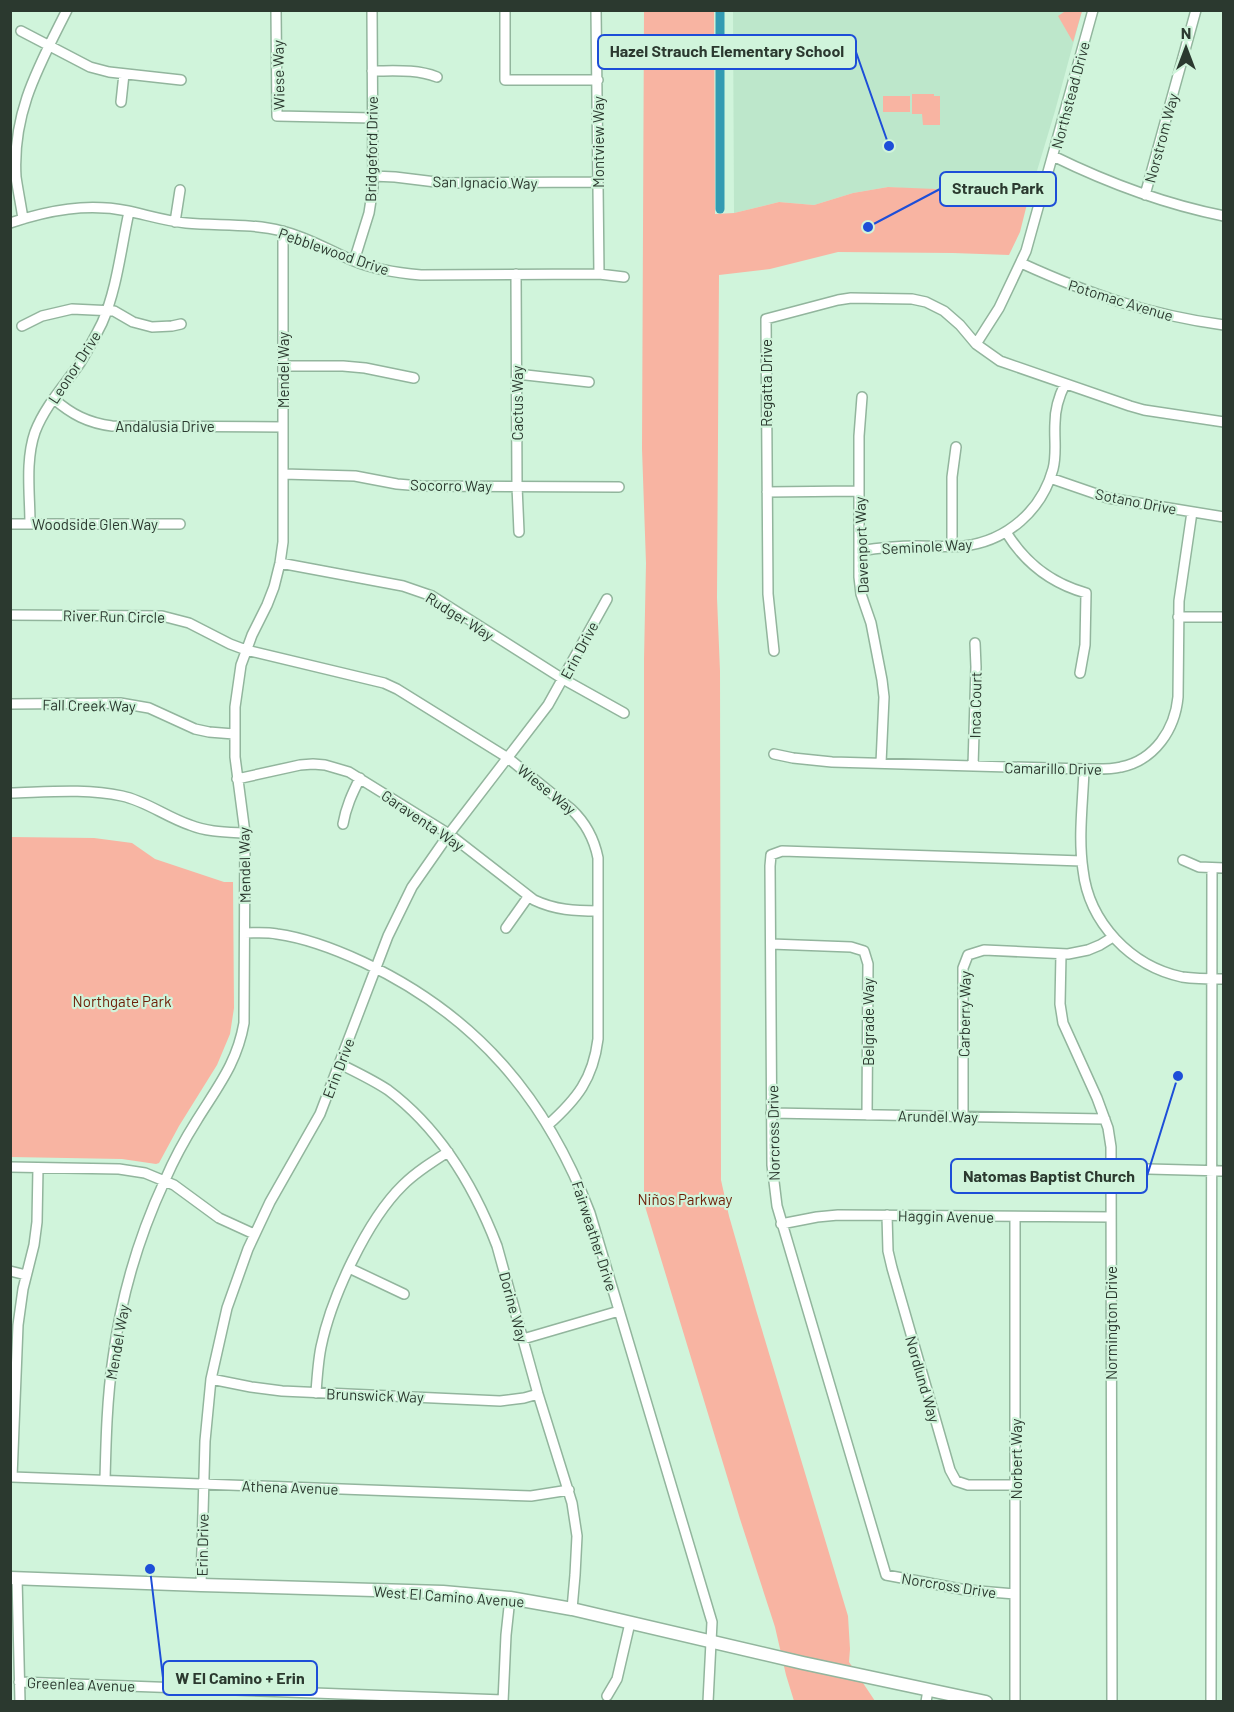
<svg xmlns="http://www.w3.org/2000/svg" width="1234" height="1712" font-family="Barlow,sans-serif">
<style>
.built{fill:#bde7cb}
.green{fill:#f8b4a2}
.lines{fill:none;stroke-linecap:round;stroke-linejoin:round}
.canal{stroke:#339bb2;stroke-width:9}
.minor-casing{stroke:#92b59d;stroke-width:12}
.major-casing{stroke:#92b59d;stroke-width:15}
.minor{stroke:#fff;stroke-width:9}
.major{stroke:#fff;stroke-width:12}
.labels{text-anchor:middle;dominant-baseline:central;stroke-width:4.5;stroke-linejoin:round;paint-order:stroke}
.street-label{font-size:15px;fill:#2b392f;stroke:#d0f4db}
.park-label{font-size:15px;fill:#6d1e07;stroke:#d0f4db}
.leader{fill:none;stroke:#1d4ed8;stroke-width:2}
.callout-dot{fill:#1d4ed8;stroke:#d0f4db;stroke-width:2}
.callout{fill:#d0f4db;stroke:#1d4ed8;stroke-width:2}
.callout-label{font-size:16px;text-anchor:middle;font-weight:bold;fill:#2b392f}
</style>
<rect width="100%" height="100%" fill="#d0f4db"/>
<path class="built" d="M733,11H1082L1055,111L1027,204L975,181L957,194L946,191L888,187L853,193L814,205L779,202L734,213Z"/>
<path class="green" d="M1067,10L1082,11L1073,42L1058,16Z
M644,11H714L715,214L734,213L779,202L814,205L853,193L888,187L935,189L957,194L975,181L1027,204L1020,232L1009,255L953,253L838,252L770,269L719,275L717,598L720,671L721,1180L729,1216L756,1310L848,1616L850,1649L849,1662L875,1701H794L786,1675L775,1627L740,1519L644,1203V659L646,563L642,449Z
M912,94H934V96H940V125H923L922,114H912Z
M883,96H910V112H883Z
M11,837L94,838L132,843L155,859L224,882H233L234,1008L230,1034L217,1065L179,1126L159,1163L156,1164L122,1159L11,1157Z"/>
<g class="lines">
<path class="canal" d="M720,10V209"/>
<g class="minor-casing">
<path id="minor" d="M276,10L277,116L373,118
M505,10V80H598
M596,10L599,274
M21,31L90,67L109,72L181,80
M372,71C395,71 416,69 437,77
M121,102L124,74
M1053,156C1108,183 1164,204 1224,216
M373,176L395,177L444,183L598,182
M1145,195L1196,10
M23,219C21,205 18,191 16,177C12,112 39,66 67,10
M175,222L180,190
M10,223C49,210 87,203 128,211C147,215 166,221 186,223C218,226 250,223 282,231C308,237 330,251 354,261C375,270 398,273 421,275L599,274L624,277
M354,261L369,213L373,187L372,10
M1021,263C1089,294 1149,315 1224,325
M516,274L517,486L519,532
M22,326L42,316L72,309L114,311L133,322L152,327L172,326L181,324
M976,344L999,308L1026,251L1093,10
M283,366H343L365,368L414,378
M517,374L589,382
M862,397L859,436V577L861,594L871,623L882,680L884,697L881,763
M54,399C71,414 88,423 112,426L283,427
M283,474L355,476L397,484L421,486L619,487
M1050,478L1108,498L1224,517
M767,492L858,491
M10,524H180
M30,524C30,494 25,461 35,432C45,406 64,386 80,363C88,350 95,337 102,323C117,289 121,248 129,212
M1006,532C1025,563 1050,583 1086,593L1085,645L1080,673
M952,546V477L956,447
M859,551C878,548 898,546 918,546C934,546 949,547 964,546C1007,541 1042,510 1053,469C1057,454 1054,439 1055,423C1055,409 1059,396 1065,384
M280,563L403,586L432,596L563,679L624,713
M10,615L162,616L189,623L230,644L246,650L384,683L397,689L508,758L571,809C586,823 594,838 598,858V1039C593,1079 577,1099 548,1125
M1178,617H1224
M774,651L768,594L766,319L838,300L851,298L912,299L926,302L944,311L960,325L976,344L1000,361L1130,406L1144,410L1224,422
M10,704L120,703L149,708L195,729L209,732L234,734
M774,754L793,758L832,762L1084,769C1096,769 1109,770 1121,767C1155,760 1175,729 1178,697L1179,601L1192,512
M973,766L976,667L975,643
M1084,769C1083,802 1078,837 1083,870C1089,923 1131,966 1182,977C1196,979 1210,979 1224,979
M237,779L300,765L313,764L325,765L349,772L449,834L534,900C555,910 575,911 598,911
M10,793C47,792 86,788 122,796C146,801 166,817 190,825C207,832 226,832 245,833
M343,824C346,807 352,794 360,778
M1183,860L1199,867L1224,868
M506,928L528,897
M245,933C256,933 266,932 277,934C306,938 337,950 363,962C476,1015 546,1098 590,1213L712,1622L708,1702
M771,944L851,947L864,951L868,964L867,1115
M1061,954L1060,1004L1063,1023L1097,1098L1108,1128L1111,1147L1112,1702
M340,1064C356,1072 373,1080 388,1090C440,1129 474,1186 497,1246L538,1394L572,1503L577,1536L575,1575L572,1609
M771,1113L1105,1119
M963,1116V968L968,955L984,950L1068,954L1088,950L1100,945L1113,937
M10,1167L119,1169L145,1173L174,1185L219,1218L254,1234
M38,1168L37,1222L34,1245L23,1289L18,1325L12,1477L531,1496L569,1490
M1111,1168L1224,1171
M887,1215L888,1251L892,1268L950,1470L956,1481L968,1485H1016
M781,1224L817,1217L838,1215L1111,1217
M349,1268L404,1294
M10,1271L26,1275
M523,1339L619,1311
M211,1379L251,1387L282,1391L500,1401L524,1398L538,1394
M316,1393C317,1378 318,1362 321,1347C331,1298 367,1220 403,1185C416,1172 432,1162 448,1152
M105,1480C106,1439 107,1398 113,1358C121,1297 139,1236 165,1180C174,1159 185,1139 197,1120C218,1086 237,1063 244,1023L245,833L235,757V707L241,665L252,635L267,605L274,587L280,563L283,542V231
M17,1578L20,1702
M201,1585L205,1441L211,1379L227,1308L248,1249L270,1202L320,1114L388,936L412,887L449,834L548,705L607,599
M1015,1594L966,1590L886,1575L777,1206L772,1165L770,866L771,855L782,851L1082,861
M19,1682L503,1700
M607,1696L617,1679L630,1623
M503,1702L506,1635L510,1598
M926,1702L928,1690
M1015,1702V1217
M1211,1702L1212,868"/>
</g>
<g class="major-casing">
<path id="major" d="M10,1578L201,1585L443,1592L510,1598L572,1609L803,1663L986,1702"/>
</g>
<use href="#minor" class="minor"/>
<use href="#major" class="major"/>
</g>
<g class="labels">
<g class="street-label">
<text transform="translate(278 75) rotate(-91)">Wiese Way</text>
<text transform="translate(1070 95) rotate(-75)">Northstead Drive</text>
<text transform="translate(1161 138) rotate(-75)">Norstrom Way</text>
<text transform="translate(598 142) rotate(-90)">Montview Way</text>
<text transform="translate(371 149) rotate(-89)">Bridgeford Drive</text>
<text transform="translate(485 182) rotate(1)">San Ignacio Way</text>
<text transform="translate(334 251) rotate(19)">Pebblewood Drive</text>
<text transform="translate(1121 300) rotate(17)">Potomac Avenue</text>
<text transform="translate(74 367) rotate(-57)">Leonor Drive</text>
<text transform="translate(283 370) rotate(-90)">Mendel Way</text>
<text transform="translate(766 383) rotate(-90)">Regatta Drive</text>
<text transform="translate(517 403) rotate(-90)">Cactus Way</text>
<text x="165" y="426">Andalusia Drive</text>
<text transform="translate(451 485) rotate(1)">Socorro Way</text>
<text transform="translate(1136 501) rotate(11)">Sotano Drive</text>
<text x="95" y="524">Woodside Glen Way</text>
<text transform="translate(861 545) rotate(-92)">Davenport Way</text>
<text transform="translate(927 546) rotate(-3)">Seminole Way</text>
<text transform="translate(114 616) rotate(1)">River Run Circle</text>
<text transform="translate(460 616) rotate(32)">Rudger Way</text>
<text transform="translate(579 650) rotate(-62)">Erin Drive</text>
<text transform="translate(89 705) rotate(1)">Fall Creek Way</text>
<text transform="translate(975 705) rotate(-89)">Inca Court</text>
<text transform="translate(1053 768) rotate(1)">Camarillo Drive</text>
<text transform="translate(547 789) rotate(39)">Wiese Way</text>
<text transform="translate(423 820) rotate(34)">Garaventa Way</text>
<text transform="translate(244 865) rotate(-91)">Mendel Way</text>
<text transform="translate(964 1014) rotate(-89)">Carberry Way</text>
<text transform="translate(868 1022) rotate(-90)">Belgrade Way</text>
<text transform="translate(338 1068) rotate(-69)">Erin Drive</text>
<text transform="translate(938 1116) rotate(1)">Arundel Way</text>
<text transform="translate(773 1133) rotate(-91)">Norcross Drive</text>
<text transform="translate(946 1216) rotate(1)">Haggin Avenue</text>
<text transform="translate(595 1236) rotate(72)">Fairweather Drive</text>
<text transform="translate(514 1307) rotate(75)">Dorine Way</text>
<text transform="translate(1111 1323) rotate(-90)">Normington Drive</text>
<text transform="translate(117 1342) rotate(-80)">Mendel Way</text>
<text transform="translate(923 1379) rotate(74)">Nordlund Way</text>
<text transform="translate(375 1395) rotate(2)">Brunswick Way</text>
<text transform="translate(1016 1459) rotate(-90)">Norbert Way</text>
<text transform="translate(290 1487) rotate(2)">Athena Avenue</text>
<text transform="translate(202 1545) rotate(-89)">Erin Drive</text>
<text transform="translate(949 1585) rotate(9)">Norcross Drive</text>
<text transform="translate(449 1596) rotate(4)">West El Camino Avenue</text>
<text transform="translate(81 1684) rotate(2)">Greenlea Avenue</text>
</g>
<g class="park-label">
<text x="122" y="1001">Northgate Park</text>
<text x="685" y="1199">Niños Parkway</text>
</g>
</g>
<path class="leader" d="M889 146L856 52M868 227L940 189M1178 1076L1147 1176M150 1569L163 1678"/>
<g class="callout-dot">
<circle cx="889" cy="146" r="6"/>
<circle cx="868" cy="227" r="6"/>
<circle cx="1178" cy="1076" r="6"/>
<circle cx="150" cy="1569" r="6"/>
</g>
<g class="callout">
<rect x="598" y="35" width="258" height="34" rx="6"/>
<rect x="940" y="172" width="116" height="34" rx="6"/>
<rect x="951" y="1159" width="196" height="34" rx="6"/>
<rect x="163" y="1661" width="154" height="34" rx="6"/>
</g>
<g class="callout-label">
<text x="727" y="57">Hazel Strauch Elementary School</text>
<text x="998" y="194">Strauch Park</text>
<text x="1049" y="1182">Natomas Baptist Church</text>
<text x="240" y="1684">W El Camino + Erin</text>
</g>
<rect width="1234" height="1712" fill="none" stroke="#2b392f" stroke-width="24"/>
<g transform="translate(1186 48)" stroke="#d0f4db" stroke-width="4.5" paint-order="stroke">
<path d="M0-4.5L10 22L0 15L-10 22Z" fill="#2b392f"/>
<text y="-9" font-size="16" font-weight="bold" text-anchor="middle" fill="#2b392f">N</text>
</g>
</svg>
